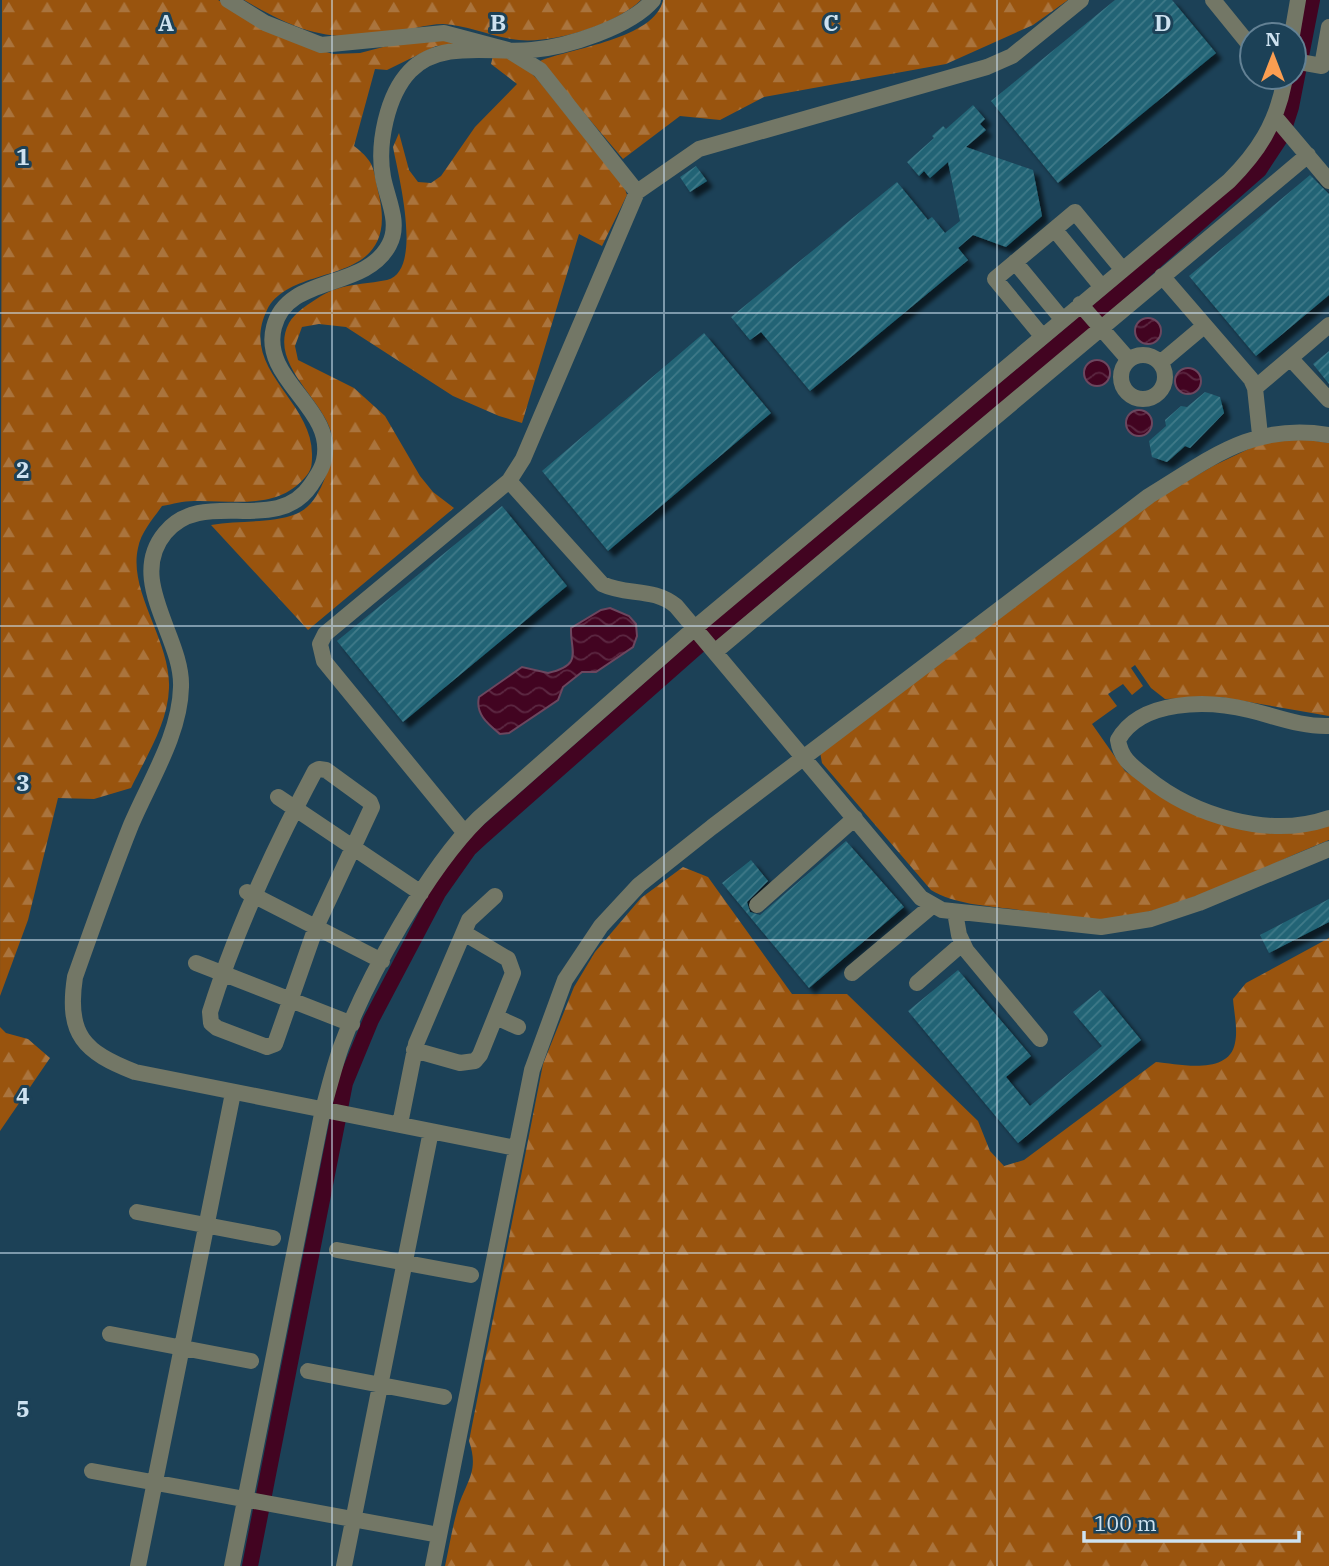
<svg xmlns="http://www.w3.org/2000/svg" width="1329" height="1566" font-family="'IBM Plex Serif',serif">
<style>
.forest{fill:url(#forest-firs)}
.water{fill:url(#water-waves);stroke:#6c475f;stroke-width:2}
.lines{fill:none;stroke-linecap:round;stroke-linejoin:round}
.canal{stroke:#420421;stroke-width:16}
.building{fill:url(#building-hatch);filter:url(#shadow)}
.minor{stroke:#737766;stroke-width:16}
.grid{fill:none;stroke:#cee2f0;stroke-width:2;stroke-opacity:0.55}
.grid-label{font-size:23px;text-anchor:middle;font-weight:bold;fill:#cee2f0;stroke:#1c4157;stroke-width:6;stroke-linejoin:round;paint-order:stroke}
</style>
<defs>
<pattern id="forest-firs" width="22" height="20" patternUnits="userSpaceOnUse" patternTransform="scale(1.75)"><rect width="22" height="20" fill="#99540e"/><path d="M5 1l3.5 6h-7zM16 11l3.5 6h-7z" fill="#aa743d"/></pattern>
<pattern id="water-waves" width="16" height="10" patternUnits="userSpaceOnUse" patternTransform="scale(1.75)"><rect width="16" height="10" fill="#420421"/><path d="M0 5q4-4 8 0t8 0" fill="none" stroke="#5c2842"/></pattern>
<pattern id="building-hatch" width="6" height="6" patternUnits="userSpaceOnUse" patternTransform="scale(1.75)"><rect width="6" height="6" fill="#216475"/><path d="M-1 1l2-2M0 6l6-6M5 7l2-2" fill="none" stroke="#407a89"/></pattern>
<filter id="shadow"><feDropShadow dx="6" dy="6" stdDeviation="2" flood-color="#0009"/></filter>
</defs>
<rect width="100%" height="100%" fill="#1c4157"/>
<path class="forest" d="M2,0H218L302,45L333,54L360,53L410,40L445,39L458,45L436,46L387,70L375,69L354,146C376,163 373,169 379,195C401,292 292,259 267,310C238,369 313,400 312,455C312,462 312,469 307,475C279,511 234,500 194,501C183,501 173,504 162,506C153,519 141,532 138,548C128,592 171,641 169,688C168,723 146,757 131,788L94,799L58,798L28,920L0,996Z
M244,0H641C614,26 548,46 511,39C488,35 465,25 443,24C426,24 407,31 390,33C328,43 297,31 244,0Z
M663,0H1068L1033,25L946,64L764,97L720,120L680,116L623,159L540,61C571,48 655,39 663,0Z
M493,56C512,56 526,67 538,80L624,186L627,195L602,246L579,234L522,423L499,416L453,396L346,327L319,324L302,327L295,346L298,360L354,388L385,416L420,476L433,492L454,508L308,630L211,525C238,520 270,524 296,514C311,508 319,493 325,478C330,463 336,448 331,432C322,398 268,363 289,323C295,312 310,303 321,296C343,283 363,285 387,280C424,271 398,174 393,147L399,133L409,170L418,182L431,183L441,176L475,127L517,84L491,64Z
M1303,439L1329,443V716L1220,697L1165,699L1151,688L1135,665L1131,668L1143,686L1132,695L1123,684L1108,694L1117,706L1092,724L1125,771L1180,807L1216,821L1329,824V840C1264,866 1166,918 1098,920C1070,921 1040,913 1013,909C986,906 954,904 931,890L822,763L820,752L1153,501L1213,466L1261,443Z
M683,867L708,877L792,994H847L978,1121L990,1151L1004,1166L1024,1160L1156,1062C1178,1064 1229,1076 1235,1043C1238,1030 1234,1012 1233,999L1246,983L1329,938V1566H445C449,1548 452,1529 457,1511C465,1482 480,1473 469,1441L543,1064L574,987L595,952L641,898Z
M0,1027L6,1033L28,1039L50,1058L0,1131Z"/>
<path class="water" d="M1135 331a13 13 0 1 1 26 0a13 13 0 1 1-26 0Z
M1084 373a13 13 0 1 1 26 0a13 13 0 1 1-26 0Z
M1175 381a13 13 0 1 1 26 0a13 13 0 1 1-26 0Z
M1126 423a13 13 0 1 1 26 0a13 13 0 1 1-26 0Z
M610,608L629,616L636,624L637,636L633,647L596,672H582L563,687L558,700L509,733L500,734C488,724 475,714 479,697L522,667L548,673C584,665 570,651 571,628L601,610Z"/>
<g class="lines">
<path class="canal" d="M250,1566L345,1083L371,1020L438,893L469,849L483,836L714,632L1103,307L1259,170L1282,135L1291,107L1312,0"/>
</g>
<path class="building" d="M1115,0H1172L1216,53L1058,183L991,101Z
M973,105L985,119L980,124L986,130L966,147L1033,170L1042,216L1006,247L973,235L958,248L968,260L810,391L761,332L750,340L731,317L897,182L928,220L932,217L945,233L960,221L948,162L930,178L924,171L919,176L907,162L934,138L932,136L943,126L946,129Z
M696,166L707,181L690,192L680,177Z
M1310,175L1329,194V295L1256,356L1189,276Z
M704,333L771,413L608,551L542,471Z
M1329,351V384L1313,364Z
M1205,392L1220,397L1224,413L1190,448L1185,446L1167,462L1152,457L1149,441L1166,426L1165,420L1181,406L1187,407Z
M502,506L567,586L403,722L337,641Z
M846,841L904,907L809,988L722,883L751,860L768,881L747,902L750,912L760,915Z
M1329,899V922L1269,953L1260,935Z
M958,970L1031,1056L1006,1077L1030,1106L1102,1046L1073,1012L1100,990L1141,1040L1018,1143L908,1011Z"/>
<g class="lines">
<path class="minor" d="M228,0L265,23L321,45L444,33L508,50L540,70L637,192
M1213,0L1252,48
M1292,35L1298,0
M1294,61L1322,66L1329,27
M1275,117L1329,181
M1055,230L1101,286
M1015,262L1062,319
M1162,276L1251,379L1255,388L1260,435
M1080,304L1129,360
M1042,336L995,279L1075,212L1122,269
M1121 377a22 22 0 1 1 44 0a22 22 0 1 1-44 0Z
M1291,359L1329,400
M1160,363L1204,326
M1255,388L1329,325
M509,481L602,584C627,596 653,587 676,606L921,898L942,910L1101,927L1151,919L1199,903L1329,849
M716,651L1308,155
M1329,726C1301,727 1275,716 1249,710C1208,700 1141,699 1118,740C1121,759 1132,766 1146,777C1194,816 1269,839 1329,818
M319,769L326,770L370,802L372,807L316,927L275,1044L267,1047L217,1028L211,1023L210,1012C236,929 274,848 315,771Z
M278,797L421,893
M464,832L324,661L320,644L325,634L509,481L523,459L637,192L699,149L987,67L1012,56L1081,0
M247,892L382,961
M757,905L855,818
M955,912L959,935L966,950L1040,1039
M196,963L352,1024
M852,973L933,905
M917,983L963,943
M496,1017L518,1027
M414,1050L460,1063L475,1061L480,1055L513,973L508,959L464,933
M400,1124L416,1044L469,920L495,896
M516,1148L135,1072C84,1052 66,1035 75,977C93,926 111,875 131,825C149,782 180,735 181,687C183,637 126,580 165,533C203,486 276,537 311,485C316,477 322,470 324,460C336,408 260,380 274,327C287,274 365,291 389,245C401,223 387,199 383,177C377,144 387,95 410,71C441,39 493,54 532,50C567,47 630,27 653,0
M137,1212L273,1238
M337,1250L471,1275
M110,1334L251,1361
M308,1371L444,1397
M92,1471L439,1535
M138,1566L233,1093
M232,1566L323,1109C329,1088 334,1067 341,1047C366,979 428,868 479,818L696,627L1229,181C1258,152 1276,124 1284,83
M344,1566L431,1131
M433,1566L532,1070L565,980L601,926L639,885L712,827L1149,496C1210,459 1253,422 1329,435"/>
</g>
<path class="grid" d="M332,0V1566M664,0V1566M997,0V1566M0,313H1329M0,626H1329M0,940H1329M0,1253H1329"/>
<g class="grid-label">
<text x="166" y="31">A</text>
<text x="498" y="31">B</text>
<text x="831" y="31">C</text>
<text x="1163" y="31">D</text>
<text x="23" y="165">1</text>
<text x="23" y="478">2</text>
<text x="23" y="791">3</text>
<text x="23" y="1104">4</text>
<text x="23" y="1417">5</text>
</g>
<g transform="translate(1273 56)"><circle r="33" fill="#1c4157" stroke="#638194" stroke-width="2"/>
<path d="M0-5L12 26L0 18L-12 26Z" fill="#fb9e51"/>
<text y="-10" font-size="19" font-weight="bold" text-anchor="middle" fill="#cee2f0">N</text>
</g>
<path d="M1084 1531v10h215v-10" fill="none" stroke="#cee2f0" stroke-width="3.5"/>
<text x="1094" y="1531" font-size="21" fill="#cee2f0" stroke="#1c4157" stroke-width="5" paint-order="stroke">100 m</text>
</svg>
